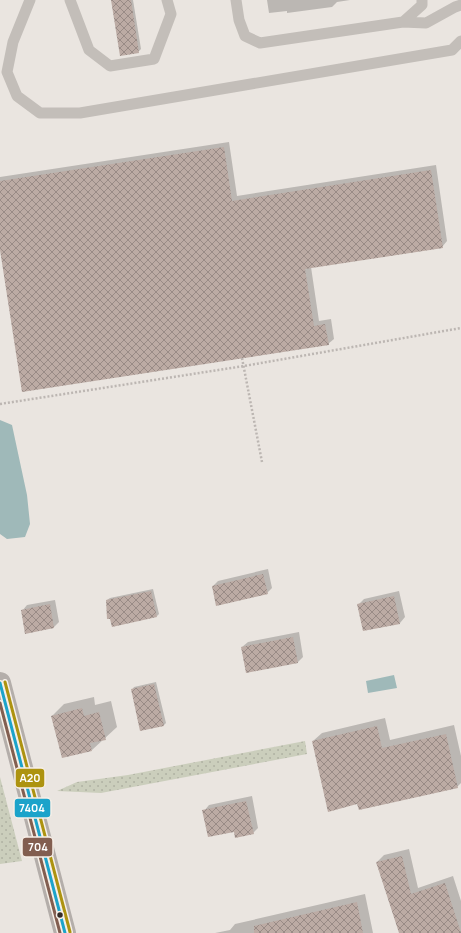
<svg xmlns="http://www.w3.org/2000/svg" width="461" height="933" font-family="Manrope,sans-serif">
<style>
.grass{fill:url(#grass-dots)}
.water{fill:#9fb9b9}
.shadow{fill:#0003}
.building{fill:url(#building-cross-hatch)}
.lines{fill:none;stroke-linecap:round;stroke-linejoin:round}
.path{stroke:#bcb6b2;stroke-width:2.5;stroke-dasharray:2 2;stroke-linecap:butt}
.service{stroke:#c3beb9;stroke-width:11}
.secondary{stroke:#b4aeaa;stroke-width:22}
.bus-1-casing{stroke:#f7f0e8;stroke-width:6}
.bus-2-casing{stroke:#f7f0e8;stroke-width:6}
.bus-3-casing{stroke:#f7f0e8;stroke-width:6}
.bus-1{stroke:#1ca3ca;stroke-width:3}
.bus-2{stroke:#825e50;stroke-width:3}
.bus-3{stroke:#ad9310;stroke-width:3}
.bus-dot{fill:#332c28;stroke:#f7f0e8;stroke-width:1.5}
.line-badge{stroke:#f7f0e8;stroke-width:1.5}
.badge-label{font-size:11px;text-anchor:middle;font-weight:bold;fill:#fff}
</style>
<defs>
<pattern id="grass-dots" width="8" height="8" patternUnits="userSpaceOnUse"><rect width="8" height="8" fill="#cbcebc"/><path d="M2 2h.1M6 6h.1" fill="none" stroke="#afb1a2" stroke-width="1.8" stroke-linecap="round"/></pattern>
<pattern id="building-cross-hatch" width="8" height="8" patternUnits="userSpaceOnUse"><rect width="8" height="8" fill="#bcaba4"/><path d="M0 0l8 8M0 8l8-8" fill="none" stroke="#998b86"/></pattern>
</defs>
<rect width="100%" height="100%" fill="#eae5e0"/>
<path class="grass" d="M305,741L307,754L101,793L57,791L77,782L128,775Z
M0,777L22,861L0,864Z"/>
<path class="water" d="M0,420L12,425L27,495L30,524L25,537L7,539L0,534Z
M394,675L397,688L368,693L366,681Z"/>
<path class="shadow" d="M112,0H133L141,49L138,52Z
M267,0H350L337,2L332,7L287,13V11L269,13Z
M229,142L237,196L436,165L447,241L442,247L311,267L319,321L331,319L334,339L328,344L0,244V177Z
M268,569L272,588L267,593L213,586L218,581Z
M153,589L159,614L157,616L107,600L110,598Z
M399,591L405,617L400,623L364,630L358,605L364,599Z
M55,600L59,622L54,627L22,611L27,605Z
M299,632L303,657L298,662L247,672L242,647L248,642Z
M156,682L166,723L164,725L141,730L132,690L134,687Z
M94,697L95,705L111,701L117,727L92,750L52,716L64,704Z
M385,718L390,740L454,725L461,756V783L457,787L357,803L313,741L322,733Z
M252,796L258,828L253,833L234,831L204,811L209,805Z
M409,849L418,888L453,876L461,901V933H401L377,862L384,855Z
M365,894L373,933H215L230,930L235,924Z"/>
<path class="building" d="M111,0H131L139,53L120,56Z
M224,147L232,201L431,170L443,248L305,269L314,326L325,324L329,345L22,392L0,250V181Z
M263,574L268,594L216,606L212,586Z
M151,591L157,617L112,627L110,619H107L106,600Z
M394,596L400,624L363,631L357,604Z
M50,604L54,628L25,634L21,610Z
M293,637L298,663L246,673L241,647Z
M154,684L164,726L140,731L131,689Z
M82,708L84,716L99,712L106,740L90,743L92,751L62,758L51,716Z
M377,726L382,748L446,734L458,788L359,810L357,804L328,812L312,741Z
M246,801L254,834L235,838L234,832L208,837L202,810Z
M402,856L411,894L445,883L461,933H399L376,862Z
M357,902L363,933H254V926Z"/>
<g class="lines">
<path class="path" d="M242,358L262,462
M0,404L244,366L461,328"/>
<path class="service" d="M30,0L13,42L7,72L17,96L40,113H80L452,50L461,41
M70,0L89,50L110,66L154,59L171,14L167,0
M236,0L239,20L245,36L260,43L403,22L422,5V0
M403,22L426,23L455,7L461,5"/>
<path class="secondary" d="M0,683L65,933"/>
<g class="bus-1-casing">
<path id="bus-1" d="M0,683L65,933"/>
</g>
<g class="bus-2-casing">
<path id="bus-2" d="M0,703L60,933"/>
</g>
<g class="bus-3-casing">
<path id="bus-3" d="M5,682L70,932"/>
</g>
<use href="#bus-1" class="bus-1"/>
<use href="#bus-2" class="bus-2"/>
<use href="#bus-3" class="bus-3"/>
</g>
<circle class="bus-dot" cx="60" cy="915" r="3.5"/>
<g class="line-badge">
<rect x="15" y="768" width="30" height="20" rx="4" fill="#ad9310"/>
<rect x="14" y="798" width="37" height="20" rx="4" fill="#1ca3ca"/>
<rect x="22" y="837" width="31" height="20" rx="4" fill="#825e50"/>
</g>
<g class="badge-label">
<text x="30" y="782">A20</text>
<text x="32" y="812">7404</text>
<text x="38" y="851">704</text>
</g>
</svg>
